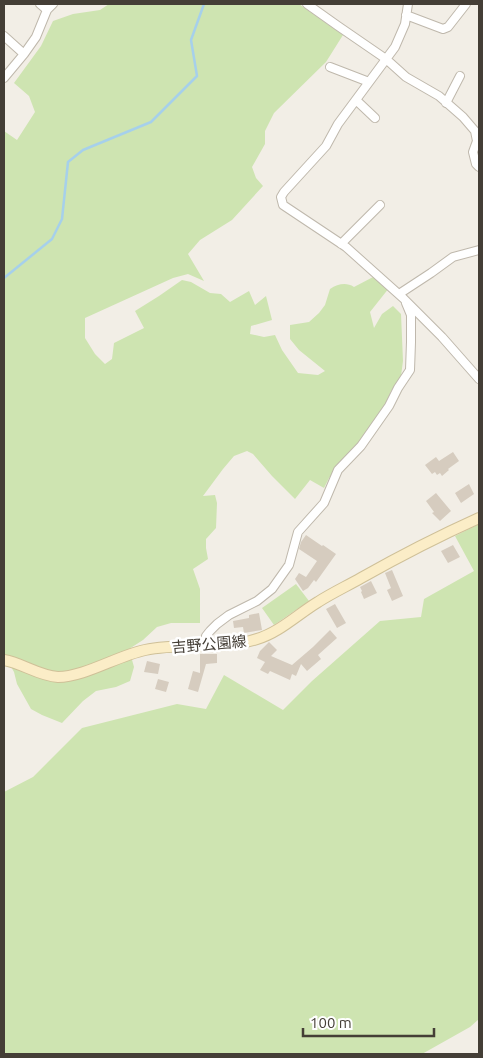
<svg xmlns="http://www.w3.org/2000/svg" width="483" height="1058" font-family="Ubuntu,'Noto Sans JP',sans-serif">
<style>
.green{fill:#cee4b1}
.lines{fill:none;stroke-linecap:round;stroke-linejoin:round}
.stream{stroke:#a6d0eb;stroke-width:2.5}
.building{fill:#d6ccbf}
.minor-casing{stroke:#bfb8ac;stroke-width:10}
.secondary-casing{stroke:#cfc098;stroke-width:12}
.minor{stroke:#fff;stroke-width:8}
.secondary{stroke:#fbedc7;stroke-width:10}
.labels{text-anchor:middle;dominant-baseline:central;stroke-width:5;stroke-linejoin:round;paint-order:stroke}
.street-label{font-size:15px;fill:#443e36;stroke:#fff}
</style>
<rect width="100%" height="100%" fill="#f2eee6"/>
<path class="green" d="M109,4H299L343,35L326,62L274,113L265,131V144L252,167L256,178L263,186L232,220L200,240L188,254L204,281L188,274L173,278L85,318V338L95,354L105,364L112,359L114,343L144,328L135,311L159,296L182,280L191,282L210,293L221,294L230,302L249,291L255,305L266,296L272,320L251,326L250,334L264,337L275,335L282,350L298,373L318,375L325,371L299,350L290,339V325L309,322L319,313L325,305L330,289C338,284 346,282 354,287L375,276L389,288L370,312L374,328L382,314L393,306L401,314L403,361L401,376L391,391L381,415L329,478L324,488L310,480L295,499L272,476L253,454L247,451L234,456L223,469L203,496L215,495L217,503L216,528L206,539V548L208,559L193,569L200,589V623H171L157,627L143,640L129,649L134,667L130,681L116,687L96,691L83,701L62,723L42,715L31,709L17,684L14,672L5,656H4V131L17,140L35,112L29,96L14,83L41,46L53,21L73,14L100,10Z
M479,524V1019L470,1027L422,1054H4V792L33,777L82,728L177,704L206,709L224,675L283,710L312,681L380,621L421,617L424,599L474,571L455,536Z
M296,584L309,601L274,625L262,608Z"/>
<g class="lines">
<path class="stream" d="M4,278L52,239L62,219L68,162L83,150L151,122L197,76L191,40L204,4"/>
</g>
<path class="building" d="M453,452L459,461L448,469L449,470L442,476L440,473L437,475L435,472L432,474L425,465L436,457L439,461Z
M469,484L474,494L461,503L455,493Z
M436,493L451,511L440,521L432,513L434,512L426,501Z
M306,535L322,546L323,545L336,554L316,582L314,580L308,588L303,591L295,579L299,573L306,577L317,561L299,549L301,542Z
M453,545L460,557L448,563L441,551Z
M392,570L403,596L392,601L387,590L391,588L385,573Z
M371,581L377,593L364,599L361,592L362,591L360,587Z
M335,604L346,623L337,628L326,609Z
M259,613L262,630L244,633L243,627L234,628L233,621L249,618V615Z
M330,630L337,638L318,655L321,659L307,671L301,664L296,676L292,674L290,680L270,671L268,674L260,670L265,662L257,658L260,651L269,642L277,650L271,656L292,665L313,647Z
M200,654H217V663L206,664L198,692L188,689L193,671L200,673Z
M147,661L160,664L158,674L144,672Z
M158,679L169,682L166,692L155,689Z"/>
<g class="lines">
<g class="minor-casing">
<path id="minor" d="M40,4L47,10L53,4
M307,4L338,26L386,59L406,77L439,96L463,117L475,131L477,141L473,152L476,164L479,167
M408,4L405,24L395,47L338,124L326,146L284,192L281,197L283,205L346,247L403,298L442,337L479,379
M406,15L443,29L448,27L466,4
M4,36L24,54L4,78
M24,54L36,37L47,10
M330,67L369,82
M356,100L375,118
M446,103L460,76
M341,244L380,205
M399,294L431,273L453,257L479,250
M205,647L206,636L210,631L217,624L229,615L257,601L272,589L289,565L298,532L324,503L338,470L361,446L389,406L398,388L410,370L411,342V315L406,303"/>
</g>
<g class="secondary-casing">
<path id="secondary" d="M4,660C22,663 39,676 58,677C84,677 117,656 145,650C182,642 220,651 257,639C280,632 298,614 318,602C332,593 347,586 361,578C400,556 439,536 479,518"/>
</g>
<use href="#minor" class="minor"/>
<use href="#secondary" class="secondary"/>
</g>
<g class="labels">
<g class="street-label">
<text transform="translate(209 644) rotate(-5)">吉野公園線</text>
</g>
</g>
<rect width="483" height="1058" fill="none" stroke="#443e36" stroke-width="10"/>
<path d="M303 1028v8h131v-8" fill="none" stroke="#443e36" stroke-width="2.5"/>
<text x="310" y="1028" font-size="15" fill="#443e36" stroke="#ffffff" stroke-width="4" paint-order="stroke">100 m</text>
</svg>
